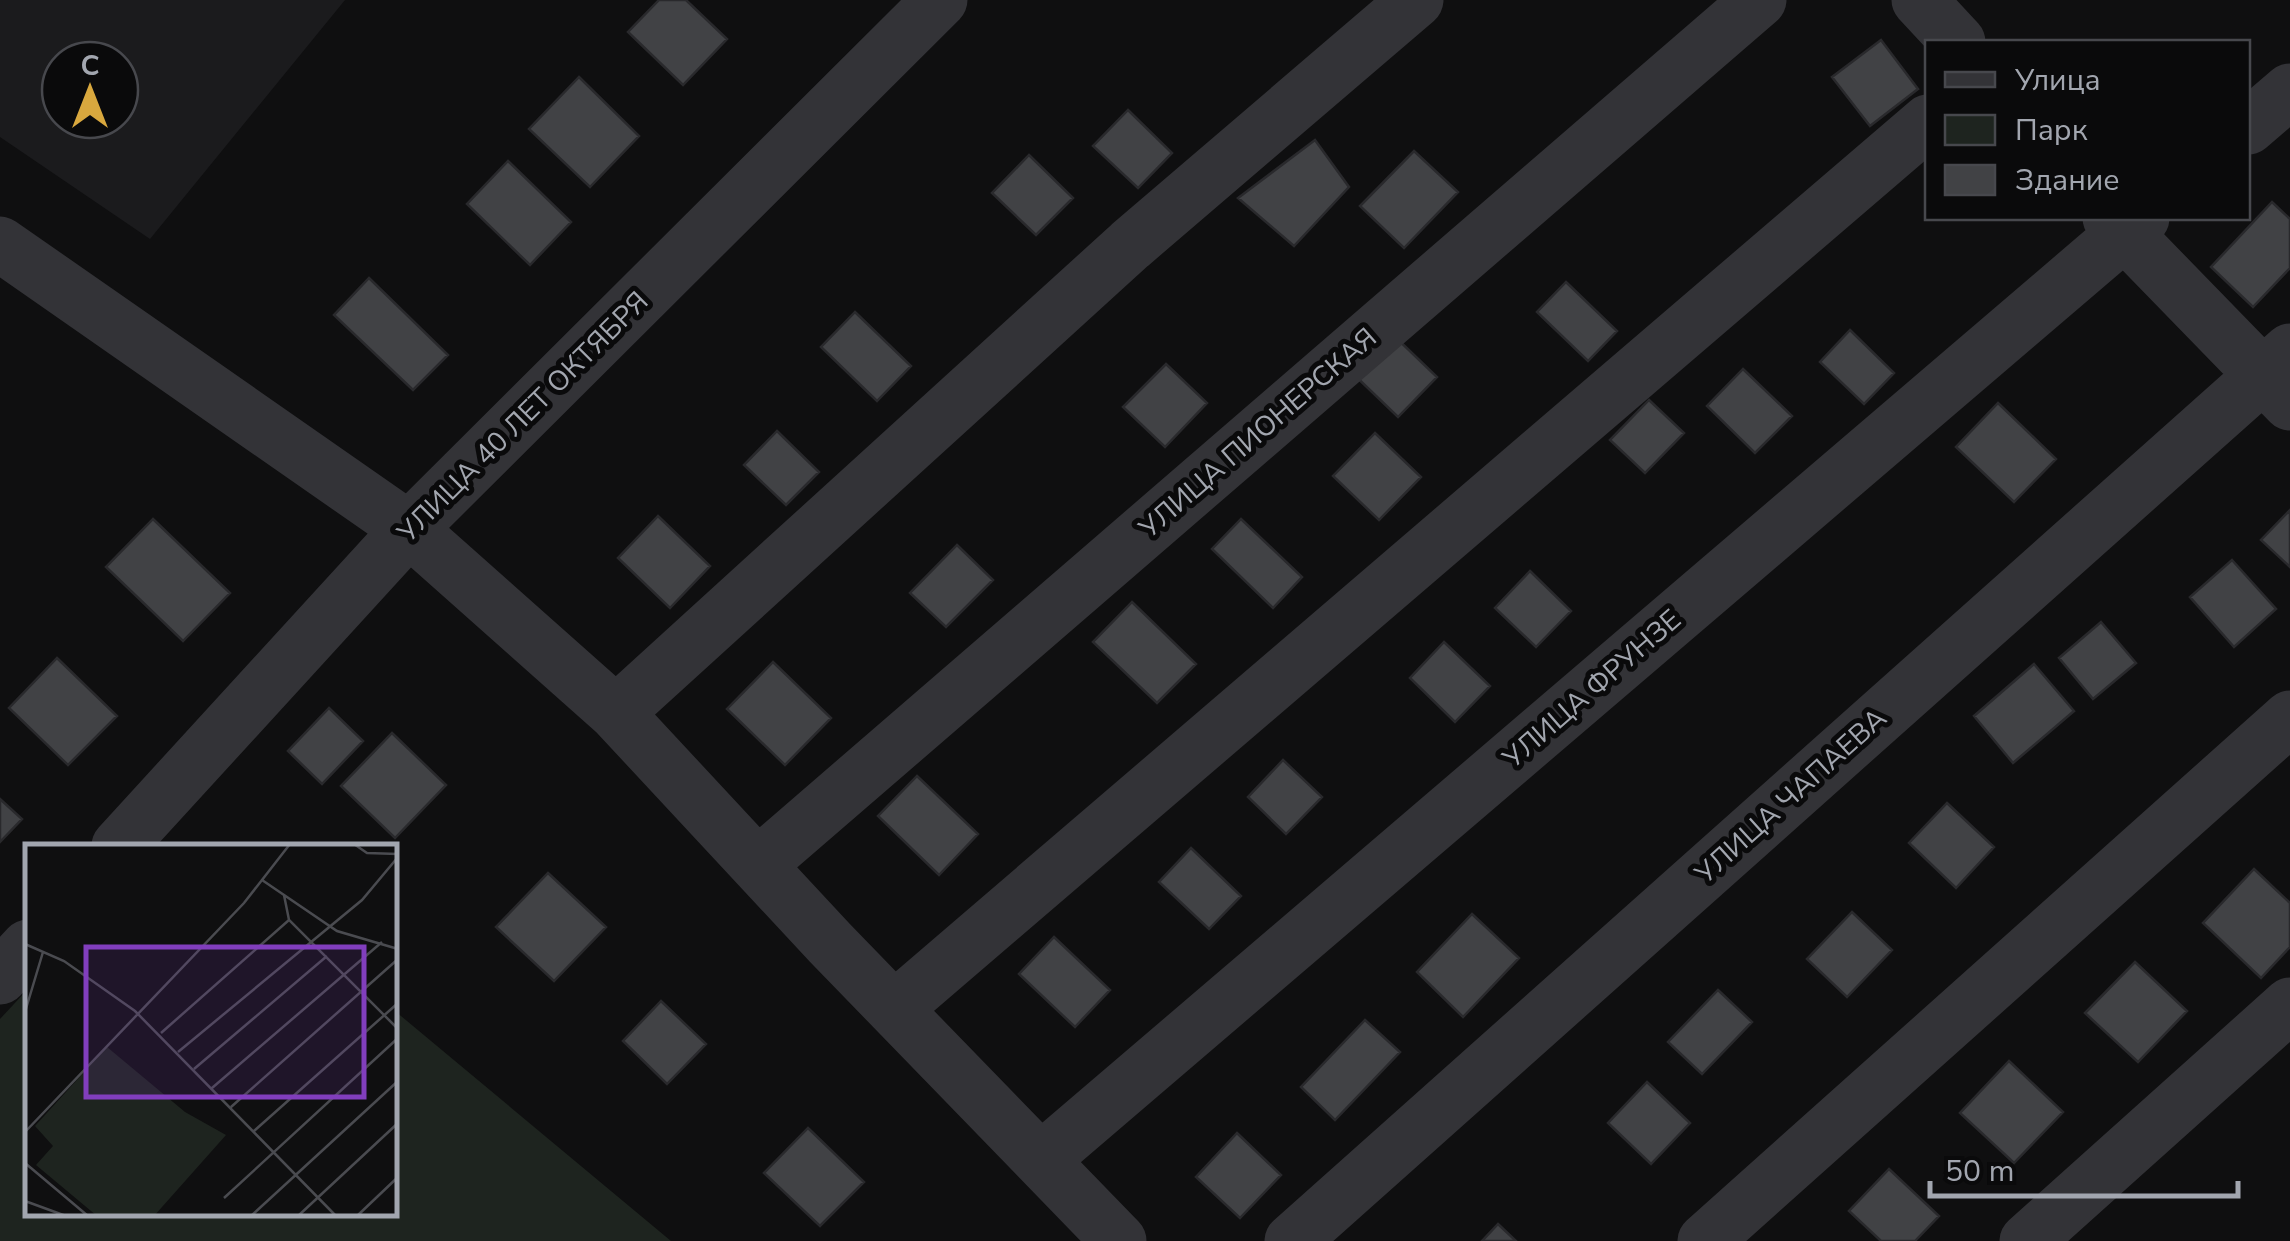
<svg xmlns="http://www.w3.org/2000/svg" width="2290" height="1241" font-family="'Nunito Sans',sans-serif">
<style>
.built{fill:#1b1b1d;fill-rule:evenodd}
.green{fill:#1e241f}
.building{fill:#414245;stroke:#29292c;stroke-width:2.5}
.lines{fill:none;stroke-linecap:round;stroke-linejoin:round}
.minor{stroke:#333337;stroke-width:55}
.labels{text-anchor:middle;dominant-baseline:central;stroke-width:10;stroke-linejoin:round;paint-order:stroke}
.street-label{font-size:28px;fill:#a2a6af;stroke:#0a0a0b}
.inset-road{fill:none;stroke:#4a4b50;stroke-width:2.5}
.view{fill:#813ebd;fill-opacity:0.15;stroke:#813ebd;stroke-width:5}
.inset-edge{fill:none;stroke:#a2a6af;stroke-width:5}
</style>
<rect width="100%" height="100%" fill="#0f0f10"/>
<path class="built" d="M0,0H345L150,239L0,137ZM60,60H120V120H60Z"/>
<path class="green" d="M27,990L28,1214H395V1011L671,1241H0V1019Z"/>
<path class="building" d="M659,0H686L727,39L683,85L628,32Z
M1881,40L1918,89L1870,126L1832,77Z
M579,77L639,136L590,187L529,129Z
M1128,110L1172,153L1138,188L1093,146Z
M1315,140L1349,187L1294,246L1238,198Z
M1414,151L1458,192L1404,248L1360,206Z
M1029,155L1073,198L1036,235L992,193Z
M508,161L571,222L530,265L467,204Z
M2272,202L2290,219V268L2253,307L2211,267Z
M369,278L448,355L413,390L334,315Z
M1566,282L1617,331L1588,361L1537,312Z
M855,312L911,366L877,401L821,347Z
M1387,329L1437,377L1398,417L1348,369Z
M1850,330L1894,373L1864,404L1820,362Z
M1166,364L1207,403L1165,447L1123,407Z
M1743,369L1792,416L1755,453L1707,406Z
M1649,400L1684,433L1645,473L1610,440Z
M1998,403L2056,459L2014,502L1956,447Z
M777,431L819,472L786,505L744,465Z
M1375,433L1421,477L1379,520L1333,476Z
M2290,510V567L2261,540Z
M658,516L710,566L670,608L618,558Z
M153,519L230,593L183,641L106,567Z
M1241,519L1302,577L1273,608L1212,549Z
M957,545L993,580L946,627L910,593Z
M2232,560L2276,609L2234,647L2190,597Z
M1530,571L1571,611L1536,647L1495,608Z
M1132,602L1196,664L1157,703L1093,642Z
M2101,622L2136,663L2093,699L2059,658Z
M1444,642L1490,686L1455,722L1410,678Z
M57,658L117,716L68,765L9,708Z
M773,662L831,718L785,765L727,709Z
M2034,664L2074,711L2013,763L1974,716Z
M329,708L363,741L322,784L288,751Z
M392,733L446,785L395,838L341,786Z
M1283,760L1322,797L1286,834L1248,797Z
M917,776L978,834L939,875L878,816Z
M0,799L22,819L0,842Z
M1947,803L1994,847L1956,888L1909,843Z
M1191,848L1241,896L1209,929L1159,882Z
M2254,869L2290,903V947L2261,978L2203,923Z
M548,873L606,927L554,981L496,927Z
M1852,912L1892,950L1847,997L1807,959Z
M1472,914L1519,958L1463,1017L1417,972Z
M1054,937L1110,990L1075,1027L1019,974Z
M2135,962L2187,1011L2138,1062L2085,1013Z
M1718,990L1752,1022L1702,1074L1668,1042Z
M661,1001L706,1044L667,1084L623,1041Z
M1365,1020L1400,1052L1335,1120L1301,1087Z
M2009,1061L2063,1112L2014,1163L1960,1113Z
M1647,1082L1690,1123L1651,1164L1608,1123Z
M808,1128L864,1182L820,1226L764,1173Z
M1237,1133L1281,1175L1240,1218L1196,1177Z
M1889,1169L1939,1216L1915,1241H1881L1849,1211Z
M1498,1224L1516,1241H1482Z"/>
<g class="lines">
<path class="minor" d="M1919,0L1958,42
M2248,127L2290,91
M2110,218L2290,403
M0,244L409,529L616,713L830,943L1119,1241
M616,713L1130,245L1416,0
M119,846L409,529L940,0
M758,865L1759,0
M0,977L28,947
M894,1009L1928,122
M1041,1160L2142,218
M1292,1241L2290,351
M1705,1241L2290,718
M2027,1241L2290,1005"/>
</g>
<g class="labels">
<g class="street-label">
<text transform="translate(523 417) rotate(-45)">УЛИЦА 40 ЛЕТ ОКТЯБРЯ</text>
<text transform="translate(1258 433) rotate(-41)">УЛИЦА ПИОНЕРСКАЯ</text>
<text transform="translate(1592 689) rotate(-41)">УЛИЦА ФРУНЗЕ</text>
<text transform="translate(1791 796) rotate(-42)">УЛИЦА ЧАПАЕВА</text>
</g>
</g>
<g transform="translate(25 844)">
<rect width="372" height="372" fill="#0f0f10"/>
<path d="M82,203L160,268L201,291L129,372H72L11,321L28,302L10,282Z" fill="#1e241f"/>
<path class="inset-road" d="M329,0L342,9L373,10M237,36L312,87L373,105M259,51L264,76L373,185M0,100L39,117L110,167L311,372M0,168L18,108M136,189L264,76M153,208L337,56L373,13M169,225L302,112M187,244L357,98M206,263L373,115M229,287L373,159M0,288L219,59L265,0M0,319L63,372M199,354L373,194M0,357L41,372M226,372L373,237M273,372L373,279M332,372L373,333"/>
<path class="view" d="M61,103H339V253H61Z"/>
<rect width="372" height="372" class="inset-edge"/>
</g>
<rect x="1925" y="40" width="325" height="180" fill="#0a0a0b" stroke="#47484d" stroke-width="2.5"/>
<rect x="1945" y="72" width="50" height="15" fill="#333337" stroke="#47484d" stroke-width="2.5"/>
<text x="2015" y="90" font-size="30" fill="#a2a6af">Улица</text>
<rect x="1945" y="115" width="50" height="30" fill="#1e241f" stroke="#47484d" stroke-width="2.5"/>
<text x="2015" y="140" font-size="30" fill="#a2a6af">Парк</text>
<rect x="1945" y="165" width="50" height="30" fill="#414245" stroke="#47484d" stroke-width="2.5"/>
<text x="2015" y="190" font-size="30" fill="#a2a6af">Здание</text>
<g transform="translate(90 90)"><circle r="48" fill="#0a0a0b" stroke="#47484d" stroke-width="2.5"/>
<path d="M0-8L18 38L0 25L-18 38Z" fill="#d9a83e"/>
<text y="-15" font-size="28" font-weight="bold" text-anchor="middle" fill="#a2a6af">С</text>
</g>
<path d="M1930 1181v15h308v-15" fill="none" stroke="#a2a6af" stroke-width="5"/>
<text x="1945" y="1181" font-size="30" fill="#a2a6af" stroke="#0a0a0b" stroke-width="8" paint-order="stroke">50 m</text>
</svg>
